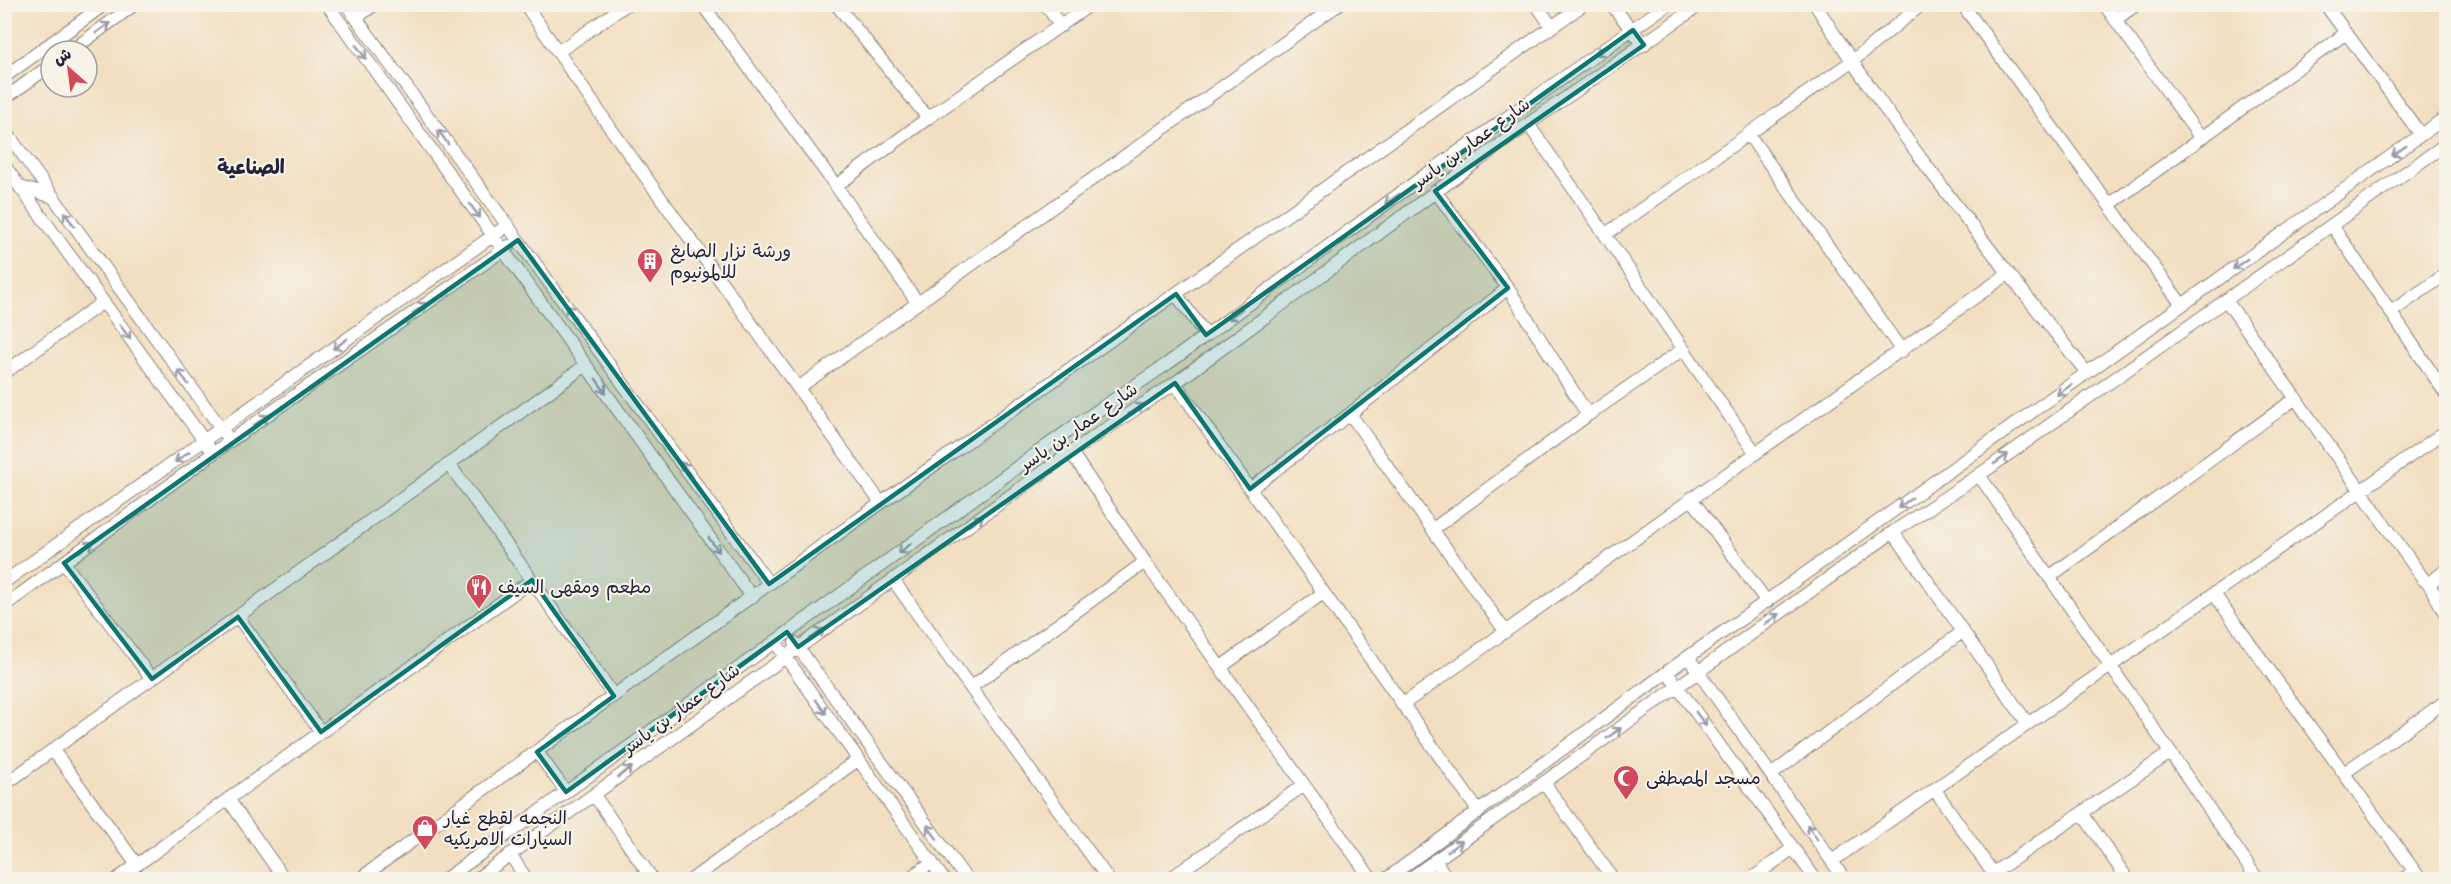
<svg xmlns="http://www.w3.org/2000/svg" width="2451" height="884" font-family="'Shantell Sans','Playpen Sans Arabic',sans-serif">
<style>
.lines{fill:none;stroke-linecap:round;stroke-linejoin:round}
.minor-casing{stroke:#8a807e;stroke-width:14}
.minor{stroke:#fff;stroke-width:12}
.oneway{stroke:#9c9ca7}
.marked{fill:#0f766e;fill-opacity:0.2;stroke:#0f766e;stroke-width:4.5;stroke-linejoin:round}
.labels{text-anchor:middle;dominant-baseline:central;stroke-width:4.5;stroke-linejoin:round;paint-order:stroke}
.street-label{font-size:18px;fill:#22223b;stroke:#f7f3e8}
.poi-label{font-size:18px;fill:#22223b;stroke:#f7f3e8;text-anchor:start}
.neighbourhood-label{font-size:20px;font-weight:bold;fill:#22223b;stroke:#f7f3e8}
</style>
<rect width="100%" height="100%" fill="#f7f3e8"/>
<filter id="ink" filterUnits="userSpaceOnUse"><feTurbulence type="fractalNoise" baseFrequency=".0167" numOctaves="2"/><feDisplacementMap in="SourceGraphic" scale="12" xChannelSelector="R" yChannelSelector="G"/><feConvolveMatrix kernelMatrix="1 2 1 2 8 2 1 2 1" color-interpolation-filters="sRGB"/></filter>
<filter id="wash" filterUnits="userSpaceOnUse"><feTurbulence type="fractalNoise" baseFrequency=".008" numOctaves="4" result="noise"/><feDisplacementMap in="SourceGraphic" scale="24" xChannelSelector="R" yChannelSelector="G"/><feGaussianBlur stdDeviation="1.35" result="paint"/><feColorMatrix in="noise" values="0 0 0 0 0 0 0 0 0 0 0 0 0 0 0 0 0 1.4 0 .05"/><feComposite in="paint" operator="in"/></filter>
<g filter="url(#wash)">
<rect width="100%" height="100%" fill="#f2dfc1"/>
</g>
<g filter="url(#ink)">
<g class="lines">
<g class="minor-casing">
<path id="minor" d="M327,4L752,597
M346,4L769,584
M525,4L611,129L881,503
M702,4L836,186L917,302
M836,4L928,118
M1045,4L1061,26
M1536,4L1552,27
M1611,4L1644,45
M1815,4C1896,133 1993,254 2087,373
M1962,4L2182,305
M2104,4L2200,137
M2325,4L2421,135
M356,18L375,4
M2115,20L2137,4
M71,51L135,4
M558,52L627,4
M4,77L105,4
M4,99L51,65
M1528,124C1605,232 1678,344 1755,452
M4,129L226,435
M1749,135L1902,351
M4,165L208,446
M836,186L928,118L1091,4
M20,187L54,197
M1435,191L1508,288L1588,415
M2109,205L2346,33
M2332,225L2446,394
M1606,234L1851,62L1922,4
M1176,294L1206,335
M2226,300L2424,580L2429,584L2446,615
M2391,312L2446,274
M4,373L103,302
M1175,383L1479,812
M798,388L1339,4
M1350,414L1505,631
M1071,452L1145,562L1372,880
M449,464L614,696
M1979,475L2258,880
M1250,489L1350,414L1508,288
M1691,498L1767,602
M1433,529L1588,415L1682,350
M1893,532L2028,724
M64,563L152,679
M2049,577L2296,398
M893,580L1109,880
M4,582L508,225
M2429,584L2446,570
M2214,594L2421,880
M4,606L230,441L509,246
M238,617L321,732
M775,642L944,880
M795,643L967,880
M1688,657L1845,880
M1221,667L1323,593
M1667,672L1816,880
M971,687L1145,562
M1402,705L2009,273
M53,750L137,865
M537,752L566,792
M2344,773L2446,701
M1771,775L1962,632
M1544,783L1614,880
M4,785L586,365
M1935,790L1997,879
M594,795L653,880
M228,799L285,880
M2082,813L2128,880
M510,854L527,880
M1435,860L1448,880
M1832,861L2446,431
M1993,873L2170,753
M116,880L532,580
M358,880L881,503L1584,4
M444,880L1069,430L1167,364L1424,176L1668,4
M475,880L1071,452L1175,383L1528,124L1701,4
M691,880L859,759
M907,880L932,862
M1168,880L1304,785
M1385,880L1667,672L2446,117
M1408,880L1893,532L1979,475L2446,144
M1750,880L1793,848
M2402,880L2414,871"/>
</g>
<use href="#minor" class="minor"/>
</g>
<defs><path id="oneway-shaft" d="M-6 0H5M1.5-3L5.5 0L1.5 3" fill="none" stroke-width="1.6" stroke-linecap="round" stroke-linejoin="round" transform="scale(1.5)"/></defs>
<g class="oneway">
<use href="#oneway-shaft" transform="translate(103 28) rotate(-36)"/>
<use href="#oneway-shaft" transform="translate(1603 50) rotate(145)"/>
<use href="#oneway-shaft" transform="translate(361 52) rotate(54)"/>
<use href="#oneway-shaft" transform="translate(443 137) rotate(-126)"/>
<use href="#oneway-shaft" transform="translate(2399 151) rotate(145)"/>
<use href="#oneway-shaft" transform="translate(1392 199) rotate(144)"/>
<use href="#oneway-shaft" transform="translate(475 211) rotate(54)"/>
<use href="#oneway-shaft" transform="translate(69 219) rotate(-126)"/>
<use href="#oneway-shaft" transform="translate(2240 264) rotate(145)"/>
<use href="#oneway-shaft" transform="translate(420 308) rotate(-35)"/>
<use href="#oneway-shaft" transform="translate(571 312) rotate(-126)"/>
<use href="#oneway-shaft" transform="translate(1235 314) rotate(144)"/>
<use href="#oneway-shaft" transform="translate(125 332) rotate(54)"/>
<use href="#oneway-shaft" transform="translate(340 344) rotate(144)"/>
<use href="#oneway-shaft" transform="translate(183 377) rotate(-126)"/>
<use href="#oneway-shaft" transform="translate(601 386) rotate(54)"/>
<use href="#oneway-shaft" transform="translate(2064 390) rotate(145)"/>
<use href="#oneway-shaft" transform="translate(1136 409) rotate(-34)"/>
<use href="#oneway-shaft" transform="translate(261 420) rotate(-35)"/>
<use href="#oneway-shaft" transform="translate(182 457) rotate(145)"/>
<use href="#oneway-shaft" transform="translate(2001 459) rotate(-35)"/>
<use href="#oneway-shaft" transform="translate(686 469) rotate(-126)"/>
<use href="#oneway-shaft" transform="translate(1905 503) rotate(145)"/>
<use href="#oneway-shaft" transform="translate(976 521) rotate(-36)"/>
<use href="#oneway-shaft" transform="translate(714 545) rotate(54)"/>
<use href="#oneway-shaft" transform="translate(86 547) rotate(-36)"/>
<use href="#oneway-shaft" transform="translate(905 548) rotate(144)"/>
<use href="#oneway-shaft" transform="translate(1772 619) rotate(-36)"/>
<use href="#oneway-shaft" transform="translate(817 634) rotate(-35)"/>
<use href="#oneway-shaft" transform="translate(821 707) rotate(55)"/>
<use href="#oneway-shaft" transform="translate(1701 719) rotate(54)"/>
<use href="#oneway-shaft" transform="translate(1614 733) rotate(-36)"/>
<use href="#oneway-shaft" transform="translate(625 772) rotate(-36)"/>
<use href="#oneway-shaft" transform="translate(932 832) rotate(-126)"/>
<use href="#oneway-shaft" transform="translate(1812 832) rotate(-125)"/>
<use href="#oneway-shaft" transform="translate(1455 846) rotate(-35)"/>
</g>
</g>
<path class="marked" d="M1633,30L1644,45L1435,191L1508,288L1250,489L1175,383L798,647L787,632L566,792L537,752L614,696L532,580L321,732L238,617L152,679L64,563L518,240L769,584L1176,294L1206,335Z"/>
<defs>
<g id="building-pin" transform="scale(1.35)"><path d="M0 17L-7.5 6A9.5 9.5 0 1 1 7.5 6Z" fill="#d1495b" stroke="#f7f3e8"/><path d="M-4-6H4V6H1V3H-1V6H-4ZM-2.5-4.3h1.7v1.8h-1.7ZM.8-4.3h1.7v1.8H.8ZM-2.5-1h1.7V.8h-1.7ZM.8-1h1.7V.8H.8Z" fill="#fff"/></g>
<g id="restaurant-pin" transform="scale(1.35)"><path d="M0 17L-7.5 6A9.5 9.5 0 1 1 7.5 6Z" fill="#d1495b" stroke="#f7f3e8"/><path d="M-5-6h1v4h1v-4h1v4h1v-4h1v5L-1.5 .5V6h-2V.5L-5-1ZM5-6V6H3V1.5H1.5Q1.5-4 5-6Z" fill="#fff"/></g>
<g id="mosque-pin" transform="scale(1.35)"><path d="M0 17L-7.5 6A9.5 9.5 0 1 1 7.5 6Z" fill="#d1495b" stroke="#f7f3e8"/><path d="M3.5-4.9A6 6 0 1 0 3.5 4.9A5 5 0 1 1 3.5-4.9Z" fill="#fff"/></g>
<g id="shop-pin" transform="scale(1.35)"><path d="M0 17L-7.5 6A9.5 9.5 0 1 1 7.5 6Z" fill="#d1495b" stroke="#f7f3e8"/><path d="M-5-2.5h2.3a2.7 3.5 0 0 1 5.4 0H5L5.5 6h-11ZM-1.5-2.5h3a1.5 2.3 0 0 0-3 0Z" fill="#fff"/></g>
</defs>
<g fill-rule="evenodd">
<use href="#building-pin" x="650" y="261"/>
<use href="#restaurant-pin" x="479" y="587"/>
<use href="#mosque-pin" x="1626" y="778"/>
<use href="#shop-pin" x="425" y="828"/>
</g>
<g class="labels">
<g class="street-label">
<text transform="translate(1471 143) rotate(-36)">شارع عمار بن ياسر</text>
<text transform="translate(1078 427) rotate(-35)">شارع عمار بن ياسر</text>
<text transform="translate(681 709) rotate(-36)">شارع عمار بن ياسر</text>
</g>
<g class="poi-label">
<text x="670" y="251">ورشة نزار الصايغ<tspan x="670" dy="21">للالمونيوم</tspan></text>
<text x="498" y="587">مطعم ومقهى السيف</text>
<text x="1646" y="778">مسجد المصطفى</text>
<text x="444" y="818">النجمه لقطع غيار<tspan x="444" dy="21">السيارات الامريكيه</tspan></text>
</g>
<g class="neighbourhood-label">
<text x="251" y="167">الصناعية</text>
</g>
</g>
<rect width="2451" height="884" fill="none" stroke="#f7f3e8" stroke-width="24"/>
<g transform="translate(69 69) rotate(332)"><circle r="28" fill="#f7f3e8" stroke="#a29fa3" stroke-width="1.5"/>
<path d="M0-4.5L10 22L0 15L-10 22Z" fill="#d1495b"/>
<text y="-9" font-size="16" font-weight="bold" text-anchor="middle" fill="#22223b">ش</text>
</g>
</svg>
